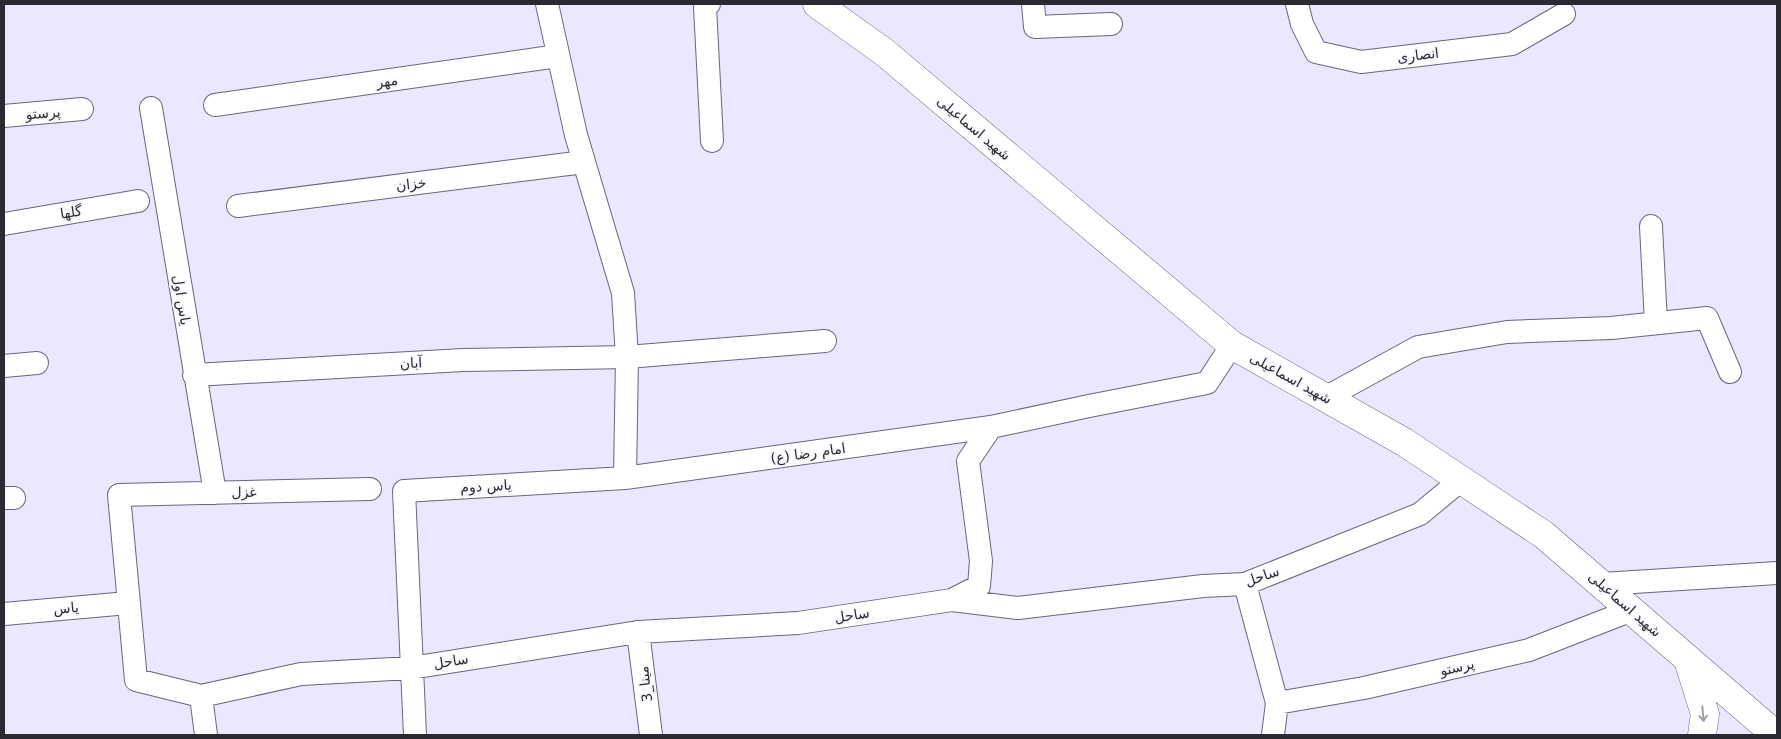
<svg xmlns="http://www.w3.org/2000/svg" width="1781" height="739" font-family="'DejaVu Sans','Noto Sans Arabic',sans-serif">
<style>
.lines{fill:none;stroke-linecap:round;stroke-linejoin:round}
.minor-casing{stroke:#6a657a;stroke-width:24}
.tertiary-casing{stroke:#6a657a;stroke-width:29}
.minor{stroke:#fff;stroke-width:22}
.tertiary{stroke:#fff;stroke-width:28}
.oneway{stroke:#a09fa3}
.labels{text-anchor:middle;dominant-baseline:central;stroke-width:4;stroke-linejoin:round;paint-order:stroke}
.street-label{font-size:14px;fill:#2b2932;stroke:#f8f7fc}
</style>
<rect width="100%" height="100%" fill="#ece6ff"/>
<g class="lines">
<g class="minor-casing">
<path id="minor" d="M709,4L705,7L712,141
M1033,4L1035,27L1111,24
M1297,4L1302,24L1316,52L1361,62L1512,44L1564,14
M215,105L558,56
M151,108L215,493
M4,116L82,109
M238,206L584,162
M4,224L138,201
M1651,226L1656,323
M4,366L37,363
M194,375L463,360L627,357L825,341
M1325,398L1418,347L1507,332L1611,328L1707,318L1730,372
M625,478L991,427
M370,489L119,495L136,680L201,696L301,674L411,668L638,632L798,623L952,600L979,586L981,561L968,461L991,427L1089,406L1207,383L1232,345
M4,498H14
M1245,584L1277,703L1273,735
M1602,584L1777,573
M952,600L1018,608L1203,586L1245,584L1420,514L1461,480
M4,614L128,603
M638,632L651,735
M201,696L206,735
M1277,703L1364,688L1529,650L1632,610
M415,735L404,491L625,478L627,357L623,293L576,135L547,4"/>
</g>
<g class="tertiary-casing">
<path id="tertiary" d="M817,4L884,52L1232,345L1404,442L1544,535L1776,735
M1688,660L1705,714L1702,735"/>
</g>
<use href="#minor" class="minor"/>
<use href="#tertiary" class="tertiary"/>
</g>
<defs><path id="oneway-shaft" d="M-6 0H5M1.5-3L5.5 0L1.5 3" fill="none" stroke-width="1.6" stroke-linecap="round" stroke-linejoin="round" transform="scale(1.25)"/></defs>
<use class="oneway" href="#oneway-shaft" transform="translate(1703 714) rotate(85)"/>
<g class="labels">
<g class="street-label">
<text transform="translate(1418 55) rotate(-7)">انصاری</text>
<text transform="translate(387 81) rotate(-8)">مهر</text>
<text transform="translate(43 113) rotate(-5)">پرستو</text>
<text transform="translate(974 128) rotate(40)">شهید اسماعیلی</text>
<text transform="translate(411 184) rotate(-7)">خزان</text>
<text transform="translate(71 212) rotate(-9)">گلها</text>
<text transform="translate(182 300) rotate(81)">یاس اول</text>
<text transform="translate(411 363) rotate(-3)">آبان</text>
<text transform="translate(1291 378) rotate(29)">شهید اسماعیلی</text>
<text transform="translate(808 453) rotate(-8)">امام رضا (ع)</text>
<text transform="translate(486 486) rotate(-3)">یاس دوم</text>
<text transform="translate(244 492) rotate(-1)">غزل</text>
<text transform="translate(1262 576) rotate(-19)">ساحل</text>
<text transform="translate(1625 604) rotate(41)">شهید اسماعیلی</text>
<text transform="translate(66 608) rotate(-5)">یاس</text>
<text transform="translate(852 615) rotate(-9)">ساحل</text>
<text transform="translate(451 661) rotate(-9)">ساحل</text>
<text transform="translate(1457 667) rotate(-13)">پرستو</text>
<text transform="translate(645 684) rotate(-97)">مینا_3</text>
</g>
</g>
<rect width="1781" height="739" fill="none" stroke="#2b2932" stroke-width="10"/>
</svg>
